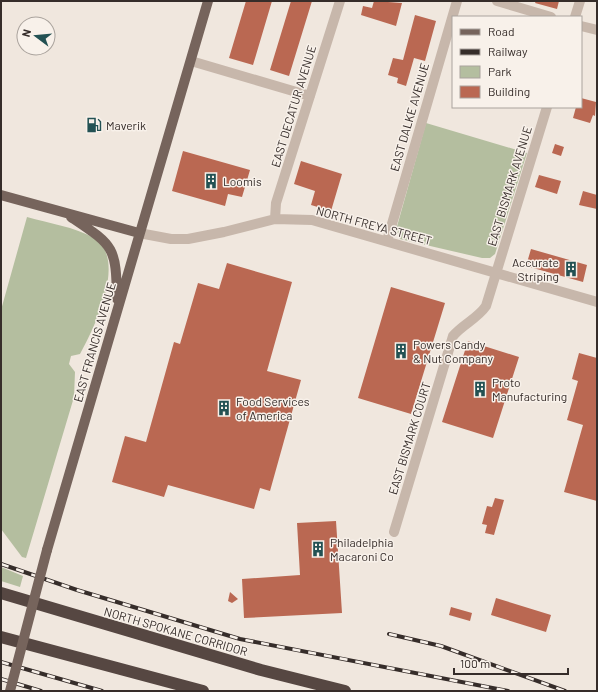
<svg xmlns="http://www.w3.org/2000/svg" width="598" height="692" font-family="Barlow,sans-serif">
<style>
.green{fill:#b4be9f}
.building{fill:#ba6852}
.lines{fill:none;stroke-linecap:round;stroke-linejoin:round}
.minor{stroke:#c7b7ab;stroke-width:10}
.major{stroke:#76645c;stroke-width:10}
.highway{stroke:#564742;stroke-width:12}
.rail-casing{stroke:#362d2a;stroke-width:4}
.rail{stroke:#f8f1ea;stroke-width:2.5;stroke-dasharray:8;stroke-linecap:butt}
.major-bridge{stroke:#76645c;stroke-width:10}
.labels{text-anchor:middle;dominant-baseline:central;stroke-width:3;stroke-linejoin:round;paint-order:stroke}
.street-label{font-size:12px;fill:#362d2a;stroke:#f8f1ea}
.poi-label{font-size:12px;fill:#362d2a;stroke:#f8f1ea;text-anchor:start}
</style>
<rect width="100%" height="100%" fill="#f0e7de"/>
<path class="green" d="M426,123L527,153L495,254L490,258H482L400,239L396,230Z
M27,217C48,223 75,227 94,238C128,259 94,329 80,354L71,356L69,364L75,372L74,397L26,558L22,557L1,529V310Z
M1,567L23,576L20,587L1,581Z"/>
<path class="building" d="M246,1H272L253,65L229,58Z
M291,1H312L289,76L270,70Z
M374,1L402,3L396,26L361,15L363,6L372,8Z
M536,1H559L557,9L535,3Z
M415,15L436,21L425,61L414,58L406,86L397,83L398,78L388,75L393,58L403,60Z
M581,98L596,102L595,116L593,115L590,123L573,118L576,107H581Z
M555,144L564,147L561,156L552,153Z
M183,151L250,170L242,197L228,194L225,206L172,191Z
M301,161L342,174L331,211L311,205L315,191L294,184Z
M539,175L561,181L557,194L535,187Z
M583,191L597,195V209L579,205Z
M531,249L587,265L583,282L526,266Z
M227,263L292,282L267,371L301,380L270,491L260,488L254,509L168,485L164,497L112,482L125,436L146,442L174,342L180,344L198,283L219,289Z
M391,287L445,303L411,414L358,398Z
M468,341L519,357L493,438L442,422Z
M579,353L597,358V501L564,492L583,425L567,420L578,381L572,379Z
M495,498L504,500L494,535L485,533L487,525L482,524L487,506L492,507Z
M336,521L342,613L244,618L242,579L300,575L297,523Z
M230,592L238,599L232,603L228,601Z
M496,598L551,615L546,632L491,615Z
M451,607L472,613L470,621L449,615Z"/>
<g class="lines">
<path class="minor" d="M497,1L551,17
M575,17L580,1
M581,26L597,30
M191,61L310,96
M275,219L276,203L340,1
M139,233L171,239H188L224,232L275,219L312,220L597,302
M387,241L457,1
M394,532L453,336C463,324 477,319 486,306L547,107"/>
<path class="major" d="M1,195L139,233
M71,217C114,246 116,246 117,299
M47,550L208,1"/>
<path class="highway" d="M1,593L261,670L345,691
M1,637L203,691"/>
<g class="rail-casing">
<path id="rail" d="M1,564L77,590L240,639L508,691
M389,634L441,646L565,691
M1,662L102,691
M1,679L41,691"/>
</g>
<use href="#rail" class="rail"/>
<path class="major-bridge" d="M10,691L47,550"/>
</g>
<defs>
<g id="fuel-bare" transform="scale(1.2)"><path d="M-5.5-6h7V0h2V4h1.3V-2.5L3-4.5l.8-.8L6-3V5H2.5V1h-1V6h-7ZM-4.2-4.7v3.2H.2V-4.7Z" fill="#235153" stroke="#f8f1ea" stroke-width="2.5" paint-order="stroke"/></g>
<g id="building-bare" transform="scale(1.2)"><path d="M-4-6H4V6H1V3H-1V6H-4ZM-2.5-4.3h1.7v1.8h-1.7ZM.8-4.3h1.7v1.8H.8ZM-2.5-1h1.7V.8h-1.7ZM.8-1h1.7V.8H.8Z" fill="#235153" stroke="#f8f1ea" stroke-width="2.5" paint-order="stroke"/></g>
</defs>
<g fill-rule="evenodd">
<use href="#fuel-bare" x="94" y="125"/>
<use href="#building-bare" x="211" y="181"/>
<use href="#building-bare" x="571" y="269"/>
<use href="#building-bare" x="401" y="351"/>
<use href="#building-bare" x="480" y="389"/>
<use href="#building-bare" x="224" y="408"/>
<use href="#building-bare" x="318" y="549"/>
</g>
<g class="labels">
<g class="street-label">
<text transform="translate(293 106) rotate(-73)">EAST DECATUR AVENUE</text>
<text transform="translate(409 117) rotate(-74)">EAST DALKE AVENUE</text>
<text transform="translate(509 186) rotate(-73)">EAST BISMARK AVENUE</text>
<text transform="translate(374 225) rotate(15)">NORTH FREYA STREET</text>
<text transform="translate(94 342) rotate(-74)">EAST FRANCIS AVENUE</text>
<text transform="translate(409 438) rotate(-73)">EAST BISMARK COURT</text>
<text transform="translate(176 631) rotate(16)">NORTH SPOKANE CORRIDOR</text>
</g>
<g class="poi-label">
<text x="106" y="125">Maverik</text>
<text x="223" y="181">Loomis</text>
<text x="559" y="262" text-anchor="end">Accurate<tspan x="559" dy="14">Striping</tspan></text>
<text x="413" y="344">Powers Candy<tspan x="413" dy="14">&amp; Nut Company</tspan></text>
<text x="492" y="382">Proto<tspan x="492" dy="14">Manufacturing</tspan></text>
<text x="236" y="401">Food Services<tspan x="236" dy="14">of America</tspan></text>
<text x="330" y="542">Philadelphia<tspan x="330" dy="14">Macaroni Co</tspan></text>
</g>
</g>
<rect width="598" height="692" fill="none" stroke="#362d2a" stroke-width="4"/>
<rect x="452" y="16" width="130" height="92" fill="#f8f1ea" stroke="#aaa39d"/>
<rect x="460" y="29" width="20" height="6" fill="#76645c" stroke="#aaa39d"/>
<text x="488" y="36" font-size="12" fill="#362d2a">Road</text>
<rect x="460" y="49" width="20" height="6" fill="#362d2a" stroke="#aaa39d"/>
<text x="488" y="56" font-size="12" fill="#362d2a">Railway</text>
<rect x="460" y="66" width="20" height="12" fill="#b4be9f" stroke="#aaa39d"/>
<text x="488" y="76" font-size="12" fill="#362d2a">Park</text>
<rect x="460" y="86" width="20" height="12" fill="#ba6852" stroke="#aaa39d"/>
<text x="488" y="96" font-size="12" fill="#362d2a">Building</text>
<g transform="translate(36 36) rotate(286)"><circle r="19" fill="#f8f1ea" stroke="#aaa39d"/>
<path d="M0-3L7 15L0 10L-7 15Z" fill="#235153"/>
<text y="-6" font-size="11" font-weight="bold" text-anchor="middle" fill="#362d2a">N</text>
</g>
<path d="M454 668v6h114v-6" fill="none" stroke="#362d2a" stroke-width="2"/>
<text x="460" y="668" font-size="12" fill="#362d2a" stroke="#f8f1ea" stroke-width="3" paint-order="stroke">100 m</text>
</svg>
